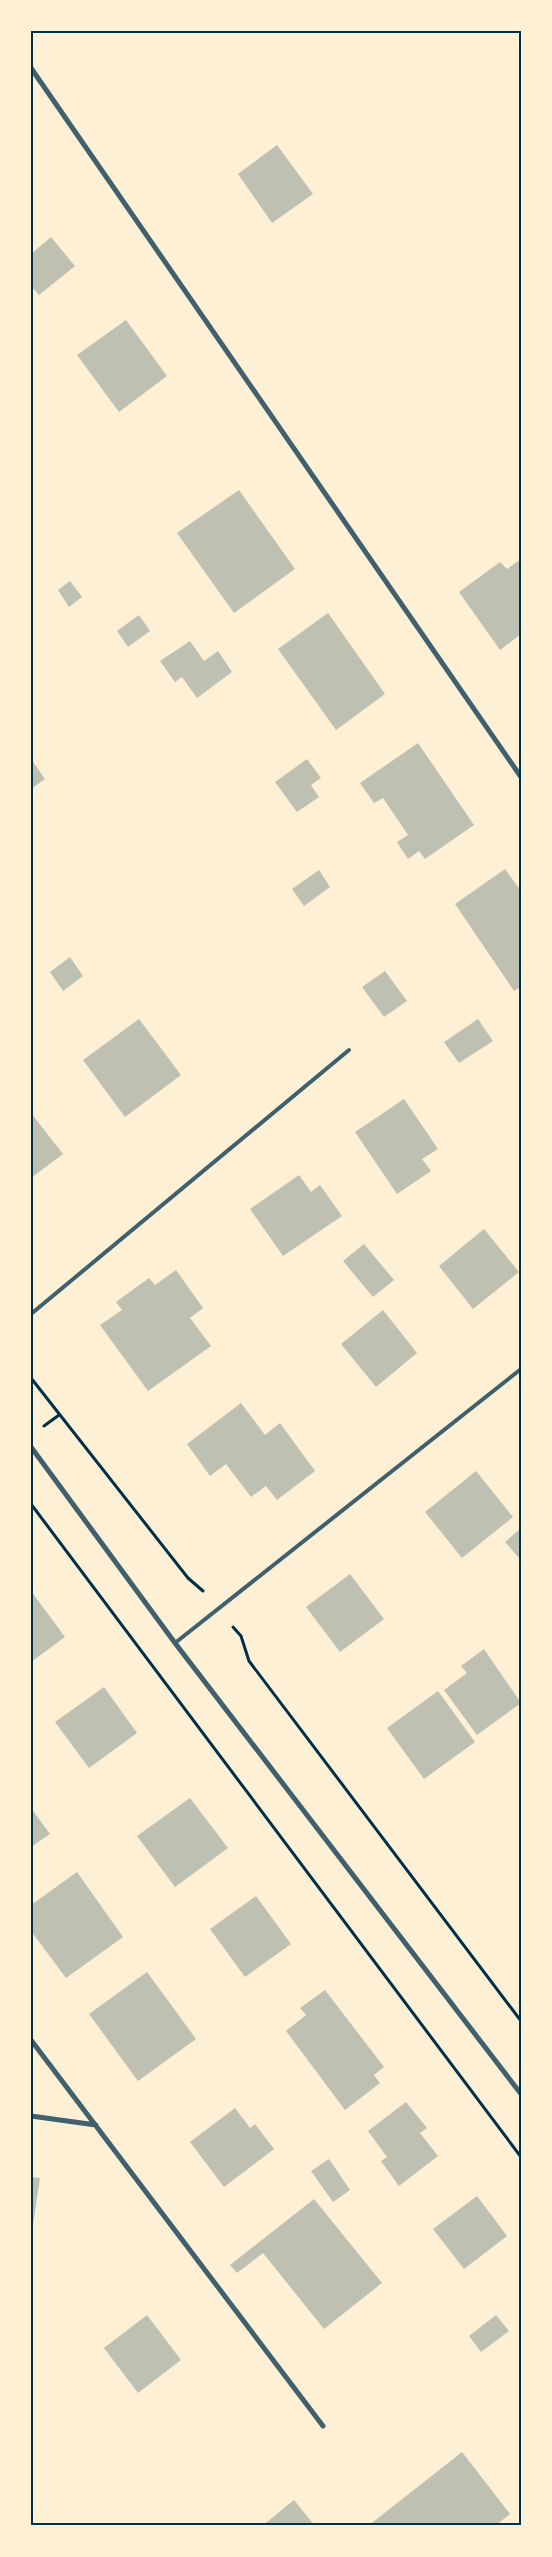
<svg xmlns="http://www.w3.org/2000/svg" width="552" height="2557" font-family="'Space Grotesk',sans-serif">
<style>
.building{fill:#bec0b2}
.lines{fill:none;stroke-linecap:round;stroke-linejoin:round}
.path{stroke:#003049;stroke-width:3}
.service{stroke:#3f606c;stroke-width:4}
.minor{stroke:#3f606c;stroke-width:5}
.neatline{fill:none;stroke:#003049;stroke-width:2}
</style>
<rect width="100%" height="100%" fill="#fdf0d5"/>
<path class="building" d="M277,145L313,194L272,223L238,174Z
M51,237L75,266L39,295L31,286V254Z
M126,320L167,376L119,412L77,355Z
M239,490L295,569L234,613L177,533Z
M521,559V634L500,650L459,592L500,562L507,569Z
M70,581L82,597L69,607L58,590Z
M328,613L385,694L336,730L278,649Z
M139,615L150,631L128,647L117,631Z
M190,641L204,661L218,651L232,672L197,698L182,677L175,682L160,661Z
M418,743L474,825L425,859L419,851L408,859L397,842L408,835L383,798L374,803L360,783Z
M31,759L45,779L31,789Z
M307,759L321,778L311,785L319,797L297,812L275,782Z
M505,869L521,891V987L514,991L455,904Z
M319,870L330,887L304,906L292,889Z
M70,957L83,976L63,991L50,972Z
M385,971L407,1001L384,1017L362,987Z
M139,1019L181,1075L125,1117L83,1060Z
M478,1019L493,1041L459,1063L444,1042Z
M404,1099L438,1149L422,1159L431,1171L397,1194L355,1132Z
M31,1113L63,1154L31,1178Z
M299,1175L311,1192L320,1185L342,1216L283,1256L250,1209Z
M484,1229L519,1272L473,1309L439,1266Z
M364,1244L394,1280L373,1297L343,1261Z
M176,1270L203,1308L190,1318L211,1346L148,1391L100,1325L122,1310L116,1302L149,1278L155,1285Z
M383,1310L417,1353L376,1387L341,1344Z
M241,1403L265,1435L280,1423L315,1471L277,1500L266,1486L251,1497L226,1464L210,1476L187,1444Z
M476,1471L513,1517L462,1558L425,1512Z
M521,1528V1556L519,1558L505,1542Z
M350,1574L384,1619L340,1652L306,1607Z
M31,1591L65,1637L31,1662Z
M484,1649L521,1703L477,1735L444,1690L467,1673L461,1666Z
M104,1687L137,1733L89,1768L55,1722Z
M438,1691L475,1742L424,1779L387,1728Z
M190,1798L228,1848L175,1887L137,1836Z
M31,1808L50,1834L31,1847Z
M77,1872L123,1937L66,1978L31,1931V1905Z
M256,1896L291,1944L245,1977L210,1929Z
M147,1972L196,2039L138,2081L89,2014Z
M325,1990L384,2067L374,2075L380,2083L345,2110L286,2031L306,2015L300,2008Z
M406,2102L427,2128L420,2133L438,2156L399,2186L381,2161L387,2157L368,2131Z
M235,2108L250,2128L255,2124L274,2149L224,2187L190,2142Z
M329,2159L350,2190L333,2202L311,2171Z
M31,2177L40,2178L32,2231H31Z
M477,2196L507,2236L464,2269L433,2229Z
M314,2199L382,2283L324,2329L263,2253L237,2273L230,2265Z
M147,2315L181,2360L138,2393L104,2348Z
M496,2315L509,2331L481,2352L469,2336Z
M462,2452L510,2514L495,2526H368Z
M294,2500L315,2526H262Z"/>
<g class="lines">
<path class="path" d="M31,1378L188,1578L203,1591
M44,1426L59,1415
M31,1504L521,2157
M233,1627L241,1636L249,1661L521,2021"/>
<path class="service" d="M31,1314L349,1050
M175,1643L521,1369"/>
<path class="minor" d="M31,68L521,777
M31,1447L175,1643L521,2094
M31,2040L323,2426
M31,2116L96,2125"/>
</g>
<rect width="552" height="2557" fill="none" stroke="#fdf0d5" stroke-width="65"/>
<rect x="32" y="32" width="488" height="2492" class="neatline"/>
</svg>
